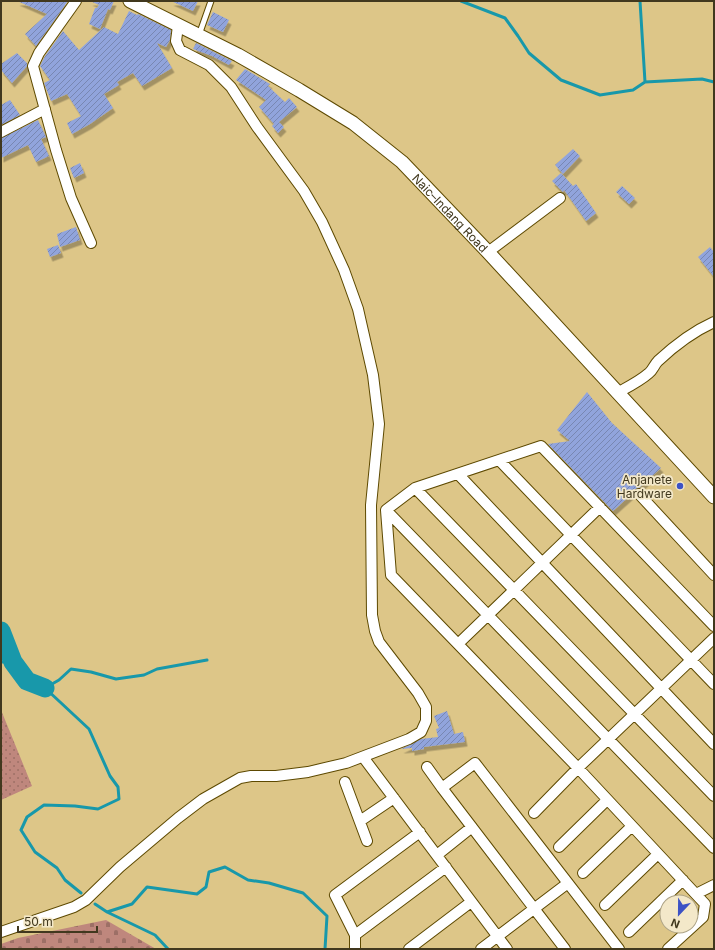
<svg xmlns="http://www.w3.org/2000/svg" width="715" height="950" font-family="Inter,sans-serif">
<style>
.cemetery{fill:url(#cemetery-stones)}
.garden{fill:url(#garden-dots)}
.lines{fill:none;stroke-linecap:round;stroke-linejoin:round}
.stream{stroke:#1898aa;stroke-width:3}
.river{stroke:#1898aa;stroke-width:19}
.building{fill:url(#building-hatch);filter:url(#shadow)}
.service-casing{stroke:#5d4901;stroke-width:7}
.minor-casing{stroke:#5d4901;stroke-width:12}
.secondary-casing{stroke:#5d4901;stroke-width:15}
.service{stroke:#fff;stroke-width:5}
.minor{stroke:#fff;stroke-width:10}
.secondary{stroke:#fff;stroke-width:13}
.poi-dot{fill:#3c52c5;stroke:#f3e8c9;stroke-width:1.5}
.labels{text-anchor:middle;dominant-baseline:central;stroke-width:3.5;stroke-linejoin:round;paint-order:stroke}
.street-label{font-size:12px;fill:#41381e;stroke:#f3e8c9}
.poi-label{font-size:12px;fill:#41381e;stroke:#f3e8c9;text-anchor:end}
</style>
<defs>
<pattern id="cemetery-stones" width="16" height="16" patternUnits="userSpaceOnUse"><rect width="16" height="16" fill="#bf877d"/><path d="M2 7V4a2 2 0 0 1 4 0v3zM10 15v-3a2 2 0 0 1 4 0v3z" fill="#9d6f66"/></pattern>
<pattern id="garden-dots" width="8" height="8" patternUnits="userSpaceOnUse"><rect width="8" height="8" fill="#bf877d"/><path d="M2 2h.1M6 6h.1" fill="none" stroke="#9d6f66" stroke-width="1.8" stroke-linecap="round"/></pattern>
<pattern id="building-hatch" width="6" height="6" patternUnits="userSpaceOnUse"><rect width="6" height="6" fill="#91a4dc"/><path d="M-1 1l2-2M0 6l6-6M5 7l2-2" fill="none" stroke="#7887b2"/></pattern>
<filter id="shadow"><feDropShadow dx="2.5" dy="4.5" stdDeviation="0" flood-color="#0004"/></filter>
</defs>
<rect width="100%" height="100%" fill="#ddc688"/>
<path class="cemetery" d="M106,920L156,949H1V944L18,938Z"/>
<path class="garden" d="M1,710L32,786L1,800Z"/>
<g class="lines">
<path class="stream" d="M461,1L505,18L518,36L529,53L561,80L600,95L633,90L645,82L702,79L714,82
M640,1L645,82
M1,662H13
M81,893L65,880L57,868L35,852L21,830L27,817L44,805L75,806L98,809L119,799L118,787L110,776L89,729L45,688L59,680L71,669L91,672L116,679L144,675L157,669L207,660
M95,904L107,912L155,935L168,949
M107,912L132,904L147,887L197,894L206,887L209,872L225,867L248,880L269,883L303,893L327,916L325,949"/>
<path class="river" d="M1,631L13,662L27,681L45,688"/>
</g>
<path class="building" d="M17,1H68L36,46L25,34L47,14Z
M90,1H114L110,10L108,9L100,29L89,24L95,8H97L99,5Z
M171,1H198L193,11Z
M129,11L137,15L138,14L171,30L170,40L166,47L157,43L172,68L142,86L133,73L117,82L119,85L104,94L113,108L90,124L72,134L67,123L81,116L67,94L51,101L44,83L50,80L40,66L45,56L63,31L79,50L104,27L118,34Z
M213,12L229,20L223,32L207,25Z
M196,43L232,61L229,65L212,56L193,49Z
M17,53L27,63V66L12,83L1,70V64Z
M245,69L270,84L268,86L285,102L289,98L297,107L279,122L284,127L278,133L272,126L274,124L259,107L266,100L236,80Z
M10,100L20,115L1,125V105Z
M38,120L46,137L41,139L49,156L36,162L28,145L1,158V138Z
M573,149L580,156L563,174L555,165Z
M80,163L84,173L74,178L70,168Z
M561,173L573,186L576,184L596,213L586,221L564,190L563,192L552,181Z
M622,186L635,198L629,204L616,192Z
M76,227L80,240L60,247L57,234Z
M58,245L61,253L50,257L47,249Z
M710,247L714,252V277L698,257Z
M587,392L612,423L661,468L639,488L635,489L633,493L613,511L548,444L570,441L557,430Z
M447,711L454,734L463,732L465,742L424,747V749L412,751V748L401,749L421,739L438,737L436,729L439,728L434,716Z"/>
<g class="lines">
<g class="service-casing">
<path id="service" d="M199,35L211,1"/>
</g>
<g class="minor-casing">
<path id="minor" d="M76,1L39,53L33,66L56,150L71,198L91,243
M1,132L45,109
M488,252L560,198
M617,393C628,387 640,381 649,373C653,370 654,365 658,361C674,346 694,331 714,322
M499,460L714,684
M458,474L714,744
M415,488L714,796
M639,494L714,575
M386,510L714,848
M458,644L600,507
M363,757L507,949
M427,767L442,788
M345,782L367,841
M534,813L578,768L714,638
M360,821L394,798
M559,847L607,800
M437,855L472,827
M583,873L632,826
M696,894L714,885
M605,905L658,854
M1,932L74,907L86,900L120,867L178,818L203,799L240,778L251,776H276L308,772L346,763L409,739L421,732L426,721V707L418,693L379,642L375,631L372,615L371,505L379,424L373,375L358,309L344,270L322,222L304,191L257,127L231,87L209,65L180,50L176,41L178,26
M629,932L683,880
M355,935L446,867
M355,949V935L335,895L420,832
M409,949L471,902
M481,949L568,883
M565,949L442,788L475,763L619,949
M668,949L703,917L705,904L578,768L391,575L386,510L415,488L541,446L714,626"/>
</g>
<g class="secondary-casing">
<g id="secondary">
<path id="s1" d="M130,1L238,55L299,90L353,123L402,162L488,252L714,497"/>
</g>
</g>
<use href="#service" class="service"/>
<use href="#minor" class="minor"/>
<use href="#secondary" class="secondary"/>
</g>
<circle class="poi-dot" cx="680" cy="486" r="4"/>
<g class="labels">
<g class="street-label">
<text stroke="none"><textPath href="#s1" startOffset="387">Naic–Indang Road</textPath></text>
</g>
<g class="poi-label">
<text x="672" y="479">Anjanete<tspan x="672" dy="14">Hardware</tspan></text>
</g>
</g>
<rect width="715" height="950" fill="none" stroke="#41381e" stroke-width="4"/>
<g transform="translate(679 914) rotate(202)"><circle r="19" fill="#f3e8c9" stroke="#aca285"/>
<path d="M0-3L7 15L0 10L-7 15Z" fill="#3c52c5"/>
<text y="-6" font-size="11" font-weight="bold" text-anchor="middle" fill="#41381e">N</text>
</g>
<path d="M18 926v6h79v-6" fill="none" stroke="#41381e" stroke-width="2"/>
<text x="24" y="926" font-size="12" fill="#41381e" stroke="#f3e8c9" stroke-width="3" paint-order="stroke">50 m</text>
</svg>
